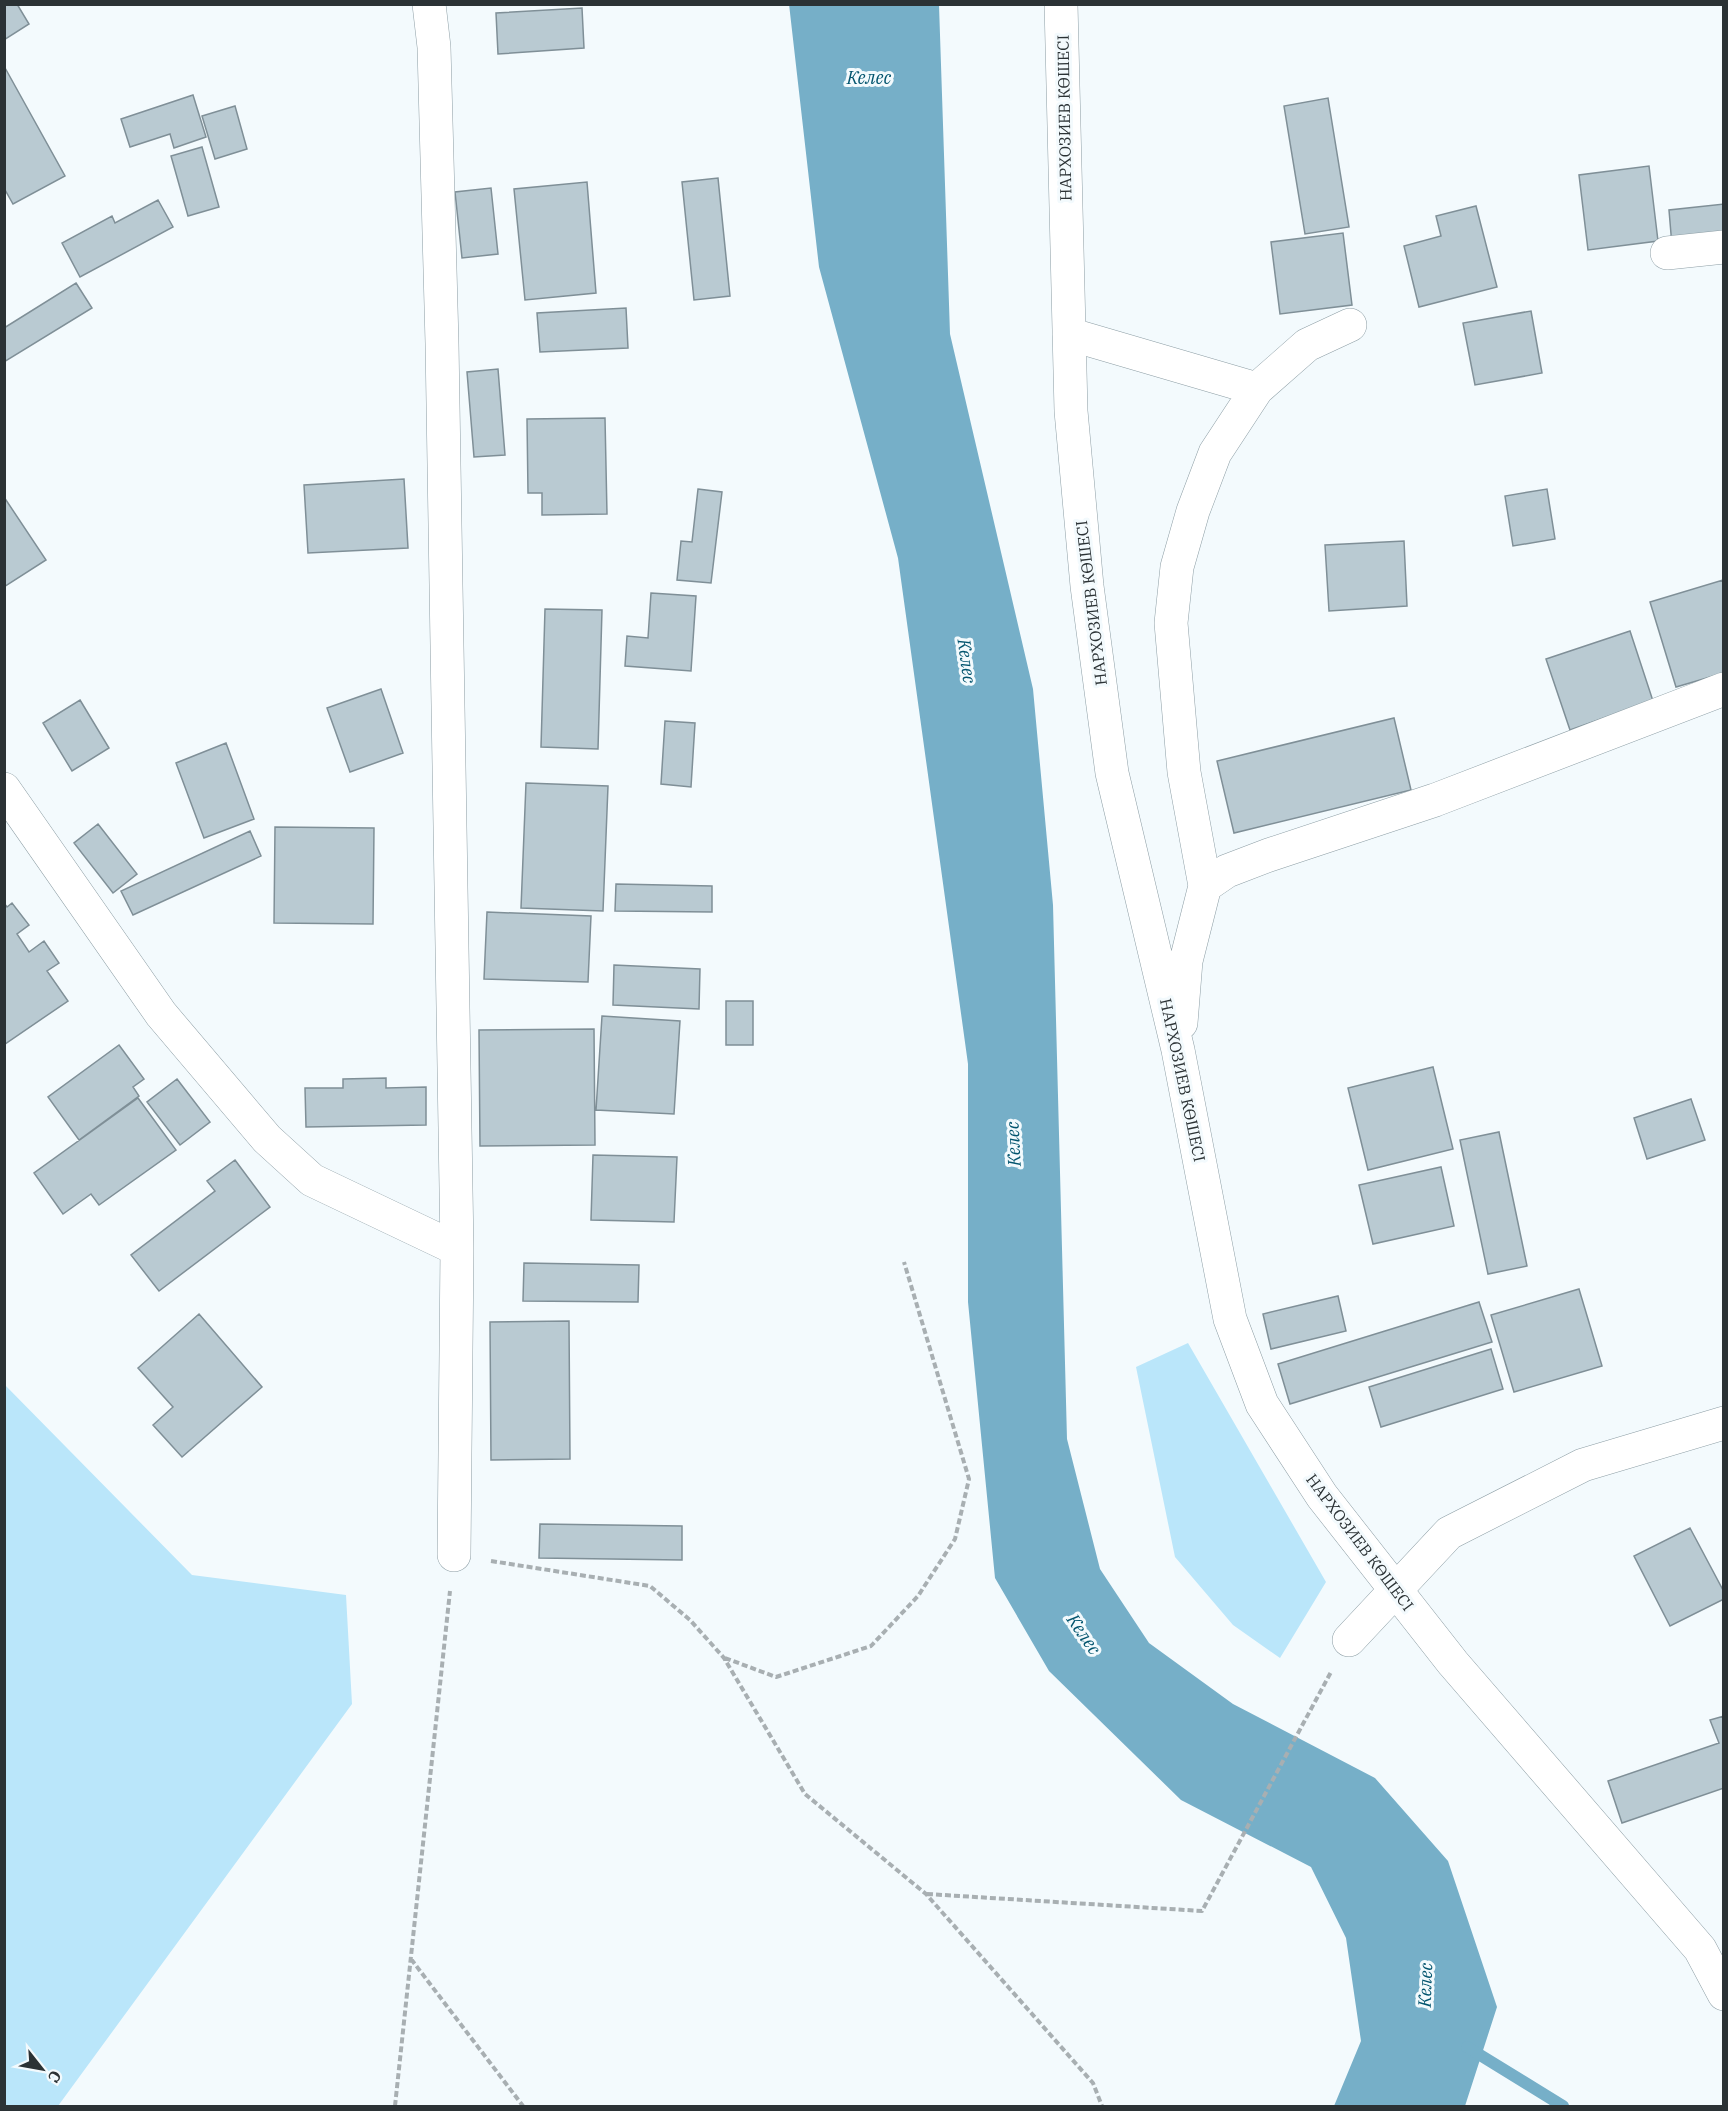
<svg xmlns="http://www.w3.org/2000/svg" width="1728" height="2111" font-family="'IBM Plex Serif',serif">
<style>
.green{fill:#bae6fa}
.water{fill:#76afc8}
.lines{fill:none;stroke-linecap:round;stroke-linejoin:round}
.stream{stroke:#76afc8;stroke-width:12}
.building{fill:#b9cad2;stroke:#7f8f97;stroke-width:1.5}
.minor-casing{stroke:#8d9ea5;stroke-width:34}
.path{stroke:#a8afb2;stroke-width:4;stroke-dasharray:6 3;stroke-linecap:butt}
.minor{stroke:#fff;stroke-width:33}
.labels{text-anchor:middle;dominant-baseline:central;stroke-width:6;stroke-linejoin:round;paint-order:stroke}
.street-label{font-size:16px;fill:#2b3235;stroke:#f3fafd}
.water-label{font-size:18px;font-style:italic;fill:#02546e;stroke:#f3fafd}
</style>
<rect width="100%" height="100%" fill="#f3fafd"/>
<path class="green" d="M1188,1343L1326,1582L1280,1658L1233,1625L1175,1557L1136,1367Z
M4,1384L192,1575L346,1595L352,1704L58,2106H5Z"/>
<path class="water" d="M789,4L939,5L950,334L1033,689L1053,905L1067,1439L1100,1569L1149,1643L1233,1704L1375,1778L1448,1861L1497,2007L1465,2106H1334L1361,2041L1346,1938L1311,1867L1181,1800L1049,1671L995,1578L968,1302V1064L898,558L819,267Z"/>
<g class="lines">
<path class="stream" d="M1467,2047L1563,2106"/>
</g>
<path class="building" d="M4,4H17L29,24L4,40Z
M582,8L584,48L498,54L496,13Z
M4,66L65,176L13,204L4,188Z
M193,95L206,137L174,148L170,134L130,147L121,119Z
M1328,98L1349,227L1305,234L1284,106Z
M235,106L247,149L215,159L202,116Z
M202,147L219,207L188,216L171,156Z
M1649,166L1658,241L1588,250L1579,175Z
M718,178L730,296L694,300L682,182Z
M587,182L596,293L525,300L514,189Z
M491,188L498,254L462,258L455,192Z
M158,200L173,227L80,277L62,243L112,216L115,223Z
M1724,204V240L1672,246L1669,210Z
M1476,206L1497,287L1419,307L1404,246L1441,236L1436,216Z
M1343,233L1352,305L1280,314L1271,242Z
M76,283L92,308L4,362V328Z
M626,308L628,348L540,352L537,313Z
M1531,311L1542,373L1475,385L1463,323Z
M498,369L505,455L474,457L467,372Z
M605,418L607,514L542,515V493H528L527,419Z
M404,479L408,548L308,553L304,485Z
M698,489L722,492L711,583L677,580L681,541L692,542Z
M1547,489L1555,539L1513,546L1505,496Z
M4,497L46,560L4,587Z
M1404,541L1407,606L1329,611L1325,545Z
M1723,580L1724,673L1676,687L1650,602Z
M651,593L696,596L691,671L625,666L627,636L648,638Z
M545,609L602,610L598,749L541,747Z
M1630,631L1653,701L1570,730L1546,659Z
M381,689L403,753L350,772L327,708Z
M80,700L109,748L72,771L43,723Z
M1394,718L1411,790L1234,833L1217,761Z
M665,721L695,723L691,787L661,784Z
M226,743L254,819L204,838L176,763Z
M526,783L608,786L603,911L521,908Z
M98,824L137,874L113,893L74,843Z
M275,827L374,828L373,924L274,923Z
M250,831L261,856L133,915L121,891Z
M616,884L712,886V912L615,911Z
M4,903L7,907L12,903L29,925L17,934L29,952L44,941L59,963L47,971L68,1001L5,1044Z
M487,912L591,916L588,982L484,979Z
M614,965L700,969L699,1009L613,1005Z
M726,1001H753V1045H726Z
M602,1016L680,1021L674,1114L596,1110Z
M594,1029L595,1145L480,1146L479,1030Z
M119,1045L144,1079L133,1087L139,1096L79,1140L48,1097Z
M1433,1067L1453,1149L1368,1170L1348,1088Z
M386,1078V1088L426,1087V1125L306,1127L305,1088H343V1079Z
M177,1079L210,1122L180,1145L147,1102Z
M138,1098L176,1150L99,1205L91,1194L63,1214L34,1173Z
M1691,1099L1705,1140L1647,1159L1634,1118Z
M1499,1132L1527,1266L1488,1274L1460,1140Z
M593,1155L677,1157L674,1222L591,1220Z
M235,1160L270,1207L159,1291L131,1255L215,1191L207,1181Z
M1441,1167L1454,1226L1373,1244L1359,1185Z
M524,1263L639,1265L638,1302L523,1301Z
M1579,1289L1602,1366L1514,1392L1491,1315Z
M1338,1296L1346,1331L1271,1349L1263,1314Z
M1479,1302L1492,1342L1290,1404L1278,1364Z
M199,1314L262,1387L182,1457L153,1425L173,1407L138,1368Z
M569,1321L570,1459L491,1460L490,1322Z
M1491,1349L1503,1389L1381,1427L1369,1387Z
M540,1524L682,1526V1560L539,1558Z
M1690,1528L1724,1592V1599L1670,1626L1634,1556Z
M1724,1716V1788L1622,1823L1608,1781L1719,1743L1710,1720Z"/>
<g class="lines">
<g class="minor-casing">
<path id="minor" d="M429,4L434,47L442,343L457,1249L454,1555
M1061,4L1071,411L1087,586L1112,773L1178,1050L1230,1319L1262,1404L1322,1496L1453,1663L1700,1949L1724,1994
M1667,253L1724,247
M1069,334L1257,389
M4,789L161,1014L267,1139L312,1180L457,1249
M1205,886L1227,871L1269,855L1435,800L1724,689
M1181,1023L1186,961L1205,886L1184,772L1171,623L1177,567L1193,511L1215,453L1257,389L1307,345L1350,325
M1349,1640L1449,1533L1583,1465L1724,1423"/>
</g>
<path class="path" d="M491,1561L650,1586L690,1620L724,1658L805,1794L926,1894L1093,2083L1102,2106
M725,1658L776,1677L871,1646L918,1596L955,1539L969,1479L904,1262
M927,1894L1202,1911L1331,1672
M411,1959L523,2106
M395,2106L450,1591"/>
<use href="#minor" class="minor"/>
</g>
<g class="labels">
<g class="street-label">
<text transform="translate(1064 118) rotate(-91)">НАРХОЗИЕВ КӨШЕСІ</text>
<text transform="translate(1091 603) rotate(-97)">НАРХОЗИЕВ КӨШЕСІ</text>
<text transform="translate(1183 1080) rotate(78)">НАРХОЗИЕВ КӨШЕСІ</text>
<text transform="translate(1360 1542) rotate(53)">НАРХОЗИЕВ КӨШЕСІ</text>
</g>
<g class="water-label">
<text x="869" y="77">Келес</text>
<text transform="translate(967 661) rotate(82)">Келес</text>
<text transform="translate(1013 1144) rotate(-93)">Келес</text>
<text transform="translate(1084 1634) rotate(55)">Келес</text>
<text transform="translate(1425 1985) rotate(-88)">Келес</text>
</g>
</g>
<rect width="1728" height="2111" fill="none" stroke="#2b3235" stroke-width="12"/>
<g transform="translate(42 2069) rotate(121)" stroke="#f3fafd" stroke-width="4.5" paint-order="stroke">
<path d="M0-4.5L10 22L0 15L-10 22Z" fill="#2b3235"/>
<text y="-9" font-size="16" font-weight="bold" text-anchor="middle" fill="#2b3235">С</text>
</g>
</svg>
